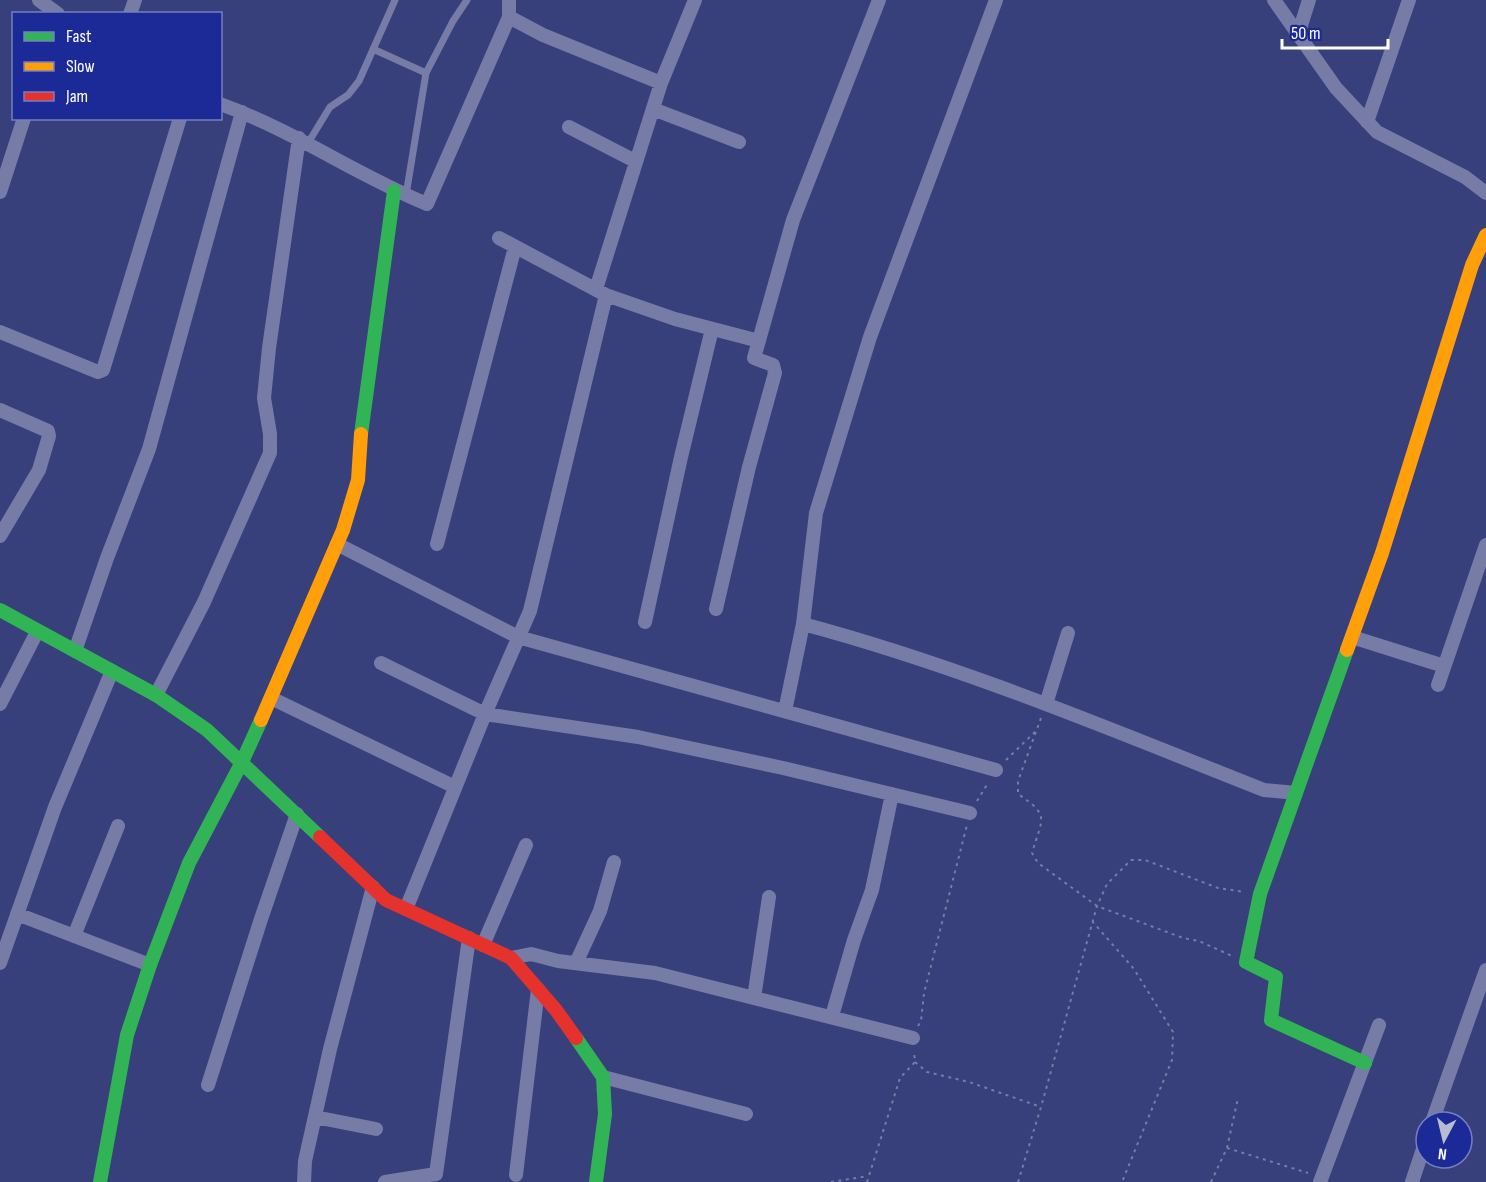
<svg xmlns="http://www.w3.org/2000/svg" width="1486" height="1182" font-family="'Sofia Sans Condensed',sans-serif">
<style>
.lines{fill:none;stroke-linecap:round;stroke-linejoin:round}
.path{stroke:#767ca6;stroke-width:2;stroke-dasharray:3 4.5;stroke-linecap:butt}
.lane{stroke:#767ca6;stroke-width:7}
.street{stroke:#767ca6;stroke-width:14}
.fast{stroke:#30b455;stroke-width:14}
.slow{stroke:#ff9f0a;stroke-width:14}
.jam{stroke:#e5322d;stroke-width:14}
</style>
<rect width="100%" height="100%" fill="#37407b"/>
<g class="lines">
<path class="path" d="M1041,718L1018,781V794C1051,816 1042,818 1032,853L1038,863L1097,906L1183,938L1199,941L1232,956
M1006,760L1037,730
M977,801L988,783
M1092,921L1134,969L1173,1032L1172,1060L1122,1182
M918,1026L921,1021L924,993L967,825
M915,1062L927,1072L969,1082L1041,1107
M1227,1148L1308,1173
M831,1182L868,1176
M867,1182L900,1078L915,1062L914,1052
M1018,1182L1041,1107L1097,906L1107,884L1131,860H1145L1218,888L1245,892
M1211,1182L1227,1148L1238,1098"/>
<path class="lane" d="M373,49L426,73
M308,143L330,107L348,95L359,81L395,0
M406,195L426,73L453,21L467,0"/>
<path class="street" d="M39,0L58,14
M1274,0L1336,88L1377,132L1465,177L1486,193
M130,14L135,0
M509,17L543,35L661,83
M1298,35L1309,0
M220,104C293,130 356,175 427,204L509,17V0
M653,109L739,142
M1367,122L1409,0
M569,127L635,161
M0,192L24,118
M499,238L606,295L675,319L759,341
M596,289L661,83L695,0
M0,332L98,372L103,370L180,118
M0,410L48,431L49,436L39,470L0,536
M337,544L518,637L996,770
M437,544L515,247
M716,609L749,467L775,373L773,365L754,358L793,220L879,0
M645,622L681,457L712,329
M803,624C961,666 1112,730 1264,790L1296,793
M1352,637L1444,666
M75,651L107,558L149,449L242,112
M381,663L485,714L638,737L783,768L970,813
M1438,685L1486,545
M156,695L204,602L270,453V434L264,398L269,348L299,138
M271,698L455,787
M0,704L37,632
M1046,704L1068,633
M785,711L803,624L816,513L870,337L996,0
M406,909L485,714L530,611L606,295
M17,914L150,965
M74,936L118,826
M483,945L526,845
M511,958L531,954L558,961L655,973L913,1038
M0,963L55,807L112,671
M576,963L600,911L614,862
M754,998L769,897
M832,1016L854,940L872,890L892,794
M603,1077L746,1114
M208,1085L261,919L297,814
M315,1117L376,1129
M1432,1122L1486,970
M516,1175L538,989
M304,1182L305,1161L330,1049L373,887
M385,1182L436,1174L469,938
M1320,1182L1379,1025
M1412,1182L1426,1140"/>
<path class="fast" d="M361,434L394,191
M0,610L156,695L207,730L320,837
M1347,650L1260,894L1246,962L1276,977L1271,1020L1365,1063
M576,1038L603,1077L605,1114L596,1182
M100,1182L127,1035L150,965L189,863L242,762L261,720"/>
<path class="slow" d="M1347,650L1382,553L1472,265L1486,235
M261,720L343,530L358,480L361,434"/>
<path class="jam" d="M320,837L386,900L511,958L556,1010L576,1038"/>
</g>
<rect x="12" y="12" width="210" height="108" fill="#1b2a97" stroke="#767fc1" stroke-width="1.5"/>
<rect x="24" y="32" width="30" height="9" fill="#30b455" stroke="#767fc1" stroke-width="1.5"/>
<text x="66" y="42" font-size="18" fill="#ffffff">Fast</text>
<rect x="24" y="62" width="30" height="9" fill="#ff9f0a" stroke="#767fc1" stroke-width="1.5"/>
<text x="66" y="72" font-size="18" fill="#ffffff">Slow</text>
<rect x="24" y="92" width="30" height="9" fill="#e5322d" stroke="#767fc1" stroke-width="1.5"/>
<text x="66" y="102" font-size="18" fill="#ffffff">Jam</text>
<g transform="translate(1444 1140) rotate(187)"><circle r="28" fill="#1b2a97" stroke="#767fc1" stroke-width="1.5"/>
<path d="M0-4.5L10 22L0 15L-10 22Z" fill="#b9bcd1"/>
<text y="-9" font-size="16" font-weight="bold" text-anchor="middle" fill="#ffffff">N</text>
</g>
<path d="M1282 39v9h106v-9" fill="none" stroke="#ffffff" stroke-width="3"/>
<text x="1291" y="39" font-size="18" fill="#ffffff" stroke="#1b2a97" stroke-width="4.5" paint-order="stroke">50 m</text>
</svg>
